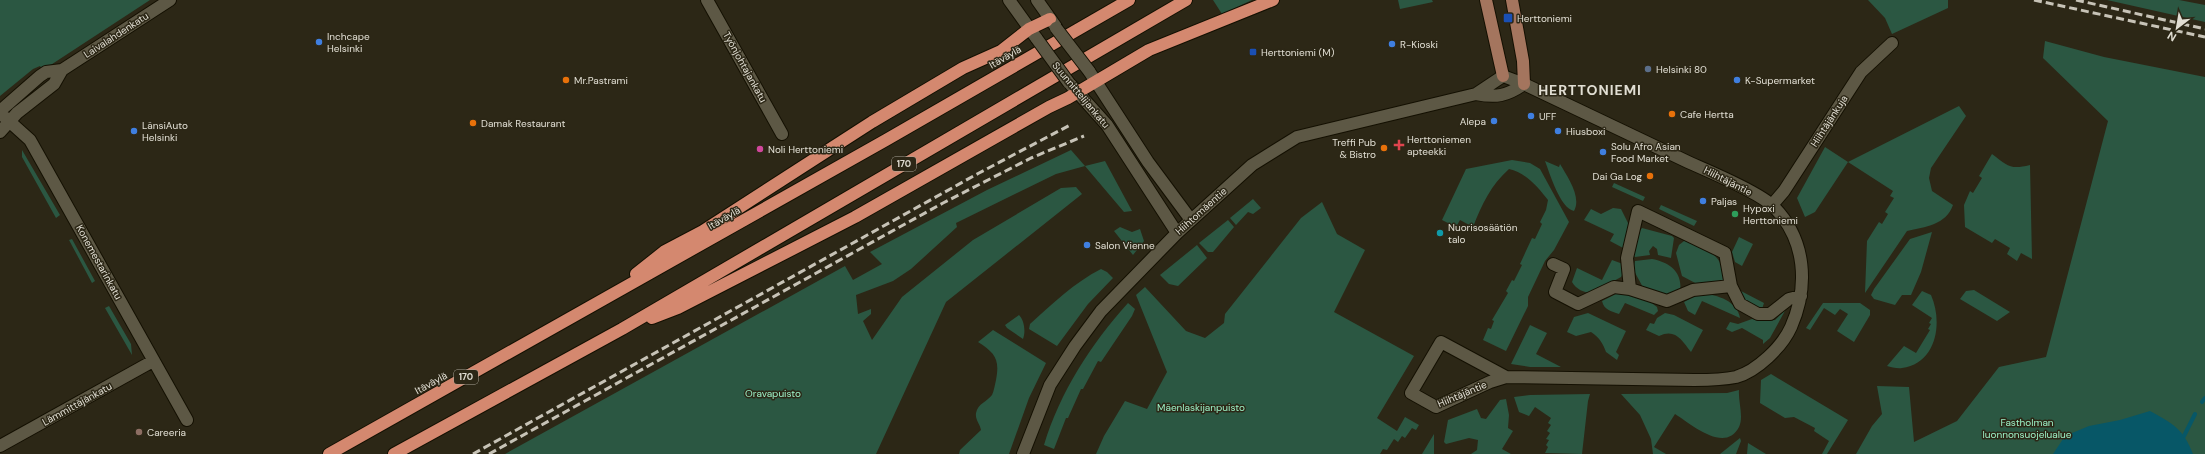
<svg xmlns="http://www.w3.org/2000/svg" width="2205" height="454" font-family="'DM Sans',sans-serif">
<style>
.green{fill:#2b5742}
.water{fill:#075767}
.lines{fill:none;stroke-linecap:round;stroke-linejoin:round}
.stream{stroke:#075767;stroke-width:4}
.minor-casing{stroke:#141002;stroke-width:14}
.major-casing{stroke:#141002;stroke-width:14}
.highway-casing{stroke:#141002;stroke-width:14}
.minor{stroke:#5d5845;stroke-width:12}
.major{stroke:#a4755e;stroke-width:12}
.highway{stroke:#d4886f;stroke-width:12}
.rail{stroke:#c7c3b7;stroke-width:3;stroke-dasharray:8 4;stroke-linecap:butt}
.minor-bridge-casing{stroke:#141002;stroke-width:14;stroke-linecap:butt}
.minor-bridge{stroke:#5d5845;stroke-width:12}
.transit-dot{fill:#1a4fb4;stroke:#2c2716;stroke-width:1.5}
.shop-dot{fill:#3f7fe0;stroke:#2c2716;stroke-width:1.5}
.service-dot{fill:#5c6f8a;stroke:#2c2716;stroke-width:1.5}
.food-dot{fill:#e8710a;stroke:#2c2716;stroke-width:1.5}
.health-dot{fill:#e0444e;stroke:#2c2716;stroke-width:1.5}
.hotel-dot{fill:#d1479c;stroke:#2c2716;stroke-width:1.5}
.leisure-dot{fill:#2e9e5b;stroke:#2c2716;stroke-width:1.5}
.culture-dot{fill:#0f9aa8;stroke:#2c2716;stroke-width:1.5}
.education-dot{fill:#8d6e63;stroke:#2c2716;stroke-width:1.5}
.labels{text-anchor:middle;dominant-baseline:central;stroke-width:3;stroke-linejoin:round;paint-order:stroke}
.shield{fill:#2c2716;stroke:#aba79a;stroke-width:1}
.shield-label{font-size:9px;font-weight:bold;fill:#e1ded3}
.poi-label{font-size:10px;fill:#e1ded3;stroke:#2c2716;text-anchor:start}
.street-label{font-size:10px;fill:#e1ded3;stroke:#2c2716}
.park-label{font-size:10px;fill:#9cf2c8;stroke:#2c2716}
.district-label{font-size:14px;font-weight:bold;letter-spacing:1px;fill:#e1ded3;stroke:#2c2716}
</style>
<rect width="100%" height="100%" fill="#2c2716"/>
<path class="green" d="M0,0H150L43,70L40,66L33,69L0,96Z
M1213,0H1252L1222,14Z
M1398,0H1432L1433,2L1400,9Z
M1868,0H1948V8L1892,34L1885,18Z
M2107,0H2179L2205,5V22Z
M2045,41L2104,57L2205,77V454H1856L1872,426L1882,414L1877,386L1909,387L1914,442L1957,421L1999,367L2046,357L2108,121L2043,58Z
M1959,106L1966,116L1931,168L1929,178L1932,191L1953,205C1946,225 1925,227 1907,231L1865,293L1867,241L1879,222L1882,224L1888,214L1885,212L1894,198L1890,196L1893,191L1848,162L1815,212L1805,217L1797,198L1825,147L1848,162Z
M22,150L60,215L56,218L22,157Z
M1071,150L1085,166L1105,161L1132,211L1124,212L1085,166L1056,174L956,223L957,227L911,269L893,281L856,295L858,314L871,309V314L863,321L872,340L902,297L973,240L1061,188L1076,187L1082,194L946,302L876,454H505L845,266L853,280L882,264L870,252L987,190Z
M1992,154C2008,166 2010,170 2030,165L2032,259L2021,253L2017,261L2007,254L2010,248L1995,239L1992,243L1965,227L1964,205L1970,191L1973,193L1982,178L1979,176Z
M1512,160L1530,163L1540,169L1569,222L1554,250L1545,261L1528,297V306L1506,351L1483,340L1488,328L1491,329L1494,321L1492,320L1508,293L1506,291L1512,280L1514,281L1522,265L1520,264L1532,238L1535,239L1542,224L1540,222L1546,210L1548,200C1538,187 1525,172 1509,169C1491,185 1482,204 1473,227L1460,220L1456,227L1442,220L1466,169Z
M1545,161L1559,167L1560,164C1567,176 1582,197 1574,211C1560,208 1550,174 1545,161Z
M1614,183L1645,197L1643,201L1612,187Z
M1253,199L1261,208L1253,214L1248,212L1236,225L1230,218Z
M1322,202L1337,234L1365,250L1334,312L1414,356L1377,418L1397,431L1405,417L1419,425L1416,430L1412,428L1405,438L1402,436L1398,442L1394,439L1387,450L1383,449L1380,454H1096L1104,436L1125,401L1147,409L1167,372L1136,295L1145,287L1186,331L1205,338L1224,323L1225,314L1301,218Z
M1661,205L1697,221L1694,226L1659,209Z
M1613,208L1621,209L1629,225L1625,249L1610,241L1614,234L1584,220L1591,209L1601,214Z
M1228,220L1234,227L1213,252H1208L1199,243Z
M1120,227L1132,232L1140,229L1144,241L1133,255L1114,231Z
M1642,228L1672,236L1674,238L1671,258L1658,255L1657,249L1653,246L1649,251L1650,255L1635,257L1632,254L1638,233Z
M1932,232L1921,272L1911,295H1902L1895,305L1874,299L1871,295L1874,289L1910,239Z
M1739,237L1753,244L1742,266L1735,262L1732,252Z
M72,239L95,281L92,283L69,240Z
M1684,241C1691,241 1696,244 1702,247C1718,255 1722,263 1726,280L1724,282L1699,285L1682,276L1676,253L1679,245Z
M1197,245L1207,258L1178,286L1169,284L1160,275Z
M1652,259C1669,262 1683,272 1680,291L1665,296L1645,291L1633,269L1635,261Z
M1612,260L1623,264L1624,272L1621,277L1592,293C1584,293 1576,289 1572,282L1577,268L1602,280Z
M1101,269L1107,272L1113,278L1088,304L1057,346L1029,329L1030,324C1051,305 1075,282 1101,269Z
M1739,290L1764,303L1762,309C1751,308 1743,300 1739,290Z
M1974,290L2010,312L1997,321L1960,299L1966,291Z
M1922,291L1931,295C1943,322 1937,363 1902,368C1898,369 1891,367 1887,366L1904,346L1916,353L1930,330L1928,329L1931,324L1929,323L1932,318L1912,305Z
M1616,294C1631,293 1646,298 1657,307L1658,311L1654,315L1625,303L1619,314C1611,311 1604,310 1602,301Z
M1699,294C1715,293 1738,301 1740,318L1702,301L1695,315L1688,311L1684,302Z
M1128,303L1135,309L1132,316L1101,362L1098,361L1083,389H1081L1068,418H1066L1054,449L1044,445C1060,392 1091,344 1128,303Z
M1823,303H1860L1870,310V315L1854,342L1837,331L1848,314L1840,309L1835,315L1824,308L1810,330L1806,328Z
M109,306L131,344L132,355L105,308Z
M1786,309L1770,338L1763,344V340L1742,328L1732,332L1726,329L1730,322L1738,324L1752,319L1762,321L1775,320Z
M1588,313L1626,331L1616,352L1619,355L1617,360L1606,352C1603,344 1600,338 1591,332L1576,336L1567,332L1574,317Z
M1665,313L1674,315L1703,330L1691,352C1682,340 1675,328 1659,336L1646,330L1650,323L1654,324L1657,318Z
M1019,315C1024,320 1026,331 1023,339L1007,328L1005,325Z
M1530,325L1547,333L1536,354L1561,367H1530L1511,364Z
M993,330L1046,363L1029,398L1009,454H959L960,450L981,430C980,424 975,420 976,413C978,403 987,402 992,395C994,391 995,384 996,380C1000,359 995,353 978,342Z
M1771,374L1848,420L1827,454H1822L1829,441L1814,431L1815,428L1794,417L1785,418L1760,403L1761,380Z
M1739,390C1738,401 1744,417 1739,427C1725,454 1691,424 1675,414L1654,447L1666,454H1653L1651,439L1640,415L1621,394L1727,393Z
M1590,394L1588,401L1582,454L1545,453L1548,447L1546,445L1549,440L1546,439L1550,433L1547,431L1551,425L1548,423L1551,418L1535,407L1529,416L1519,412L1514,397L1530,395Z
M1506,399L1509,415L1508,428L1513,431L1502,449L1511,454H1471L1477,450L1478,440L1469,438L1446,444L1444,442L1448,420L1477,409L1481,418L1486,419L1500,400Z
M1434,434V454H1422Z
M1740,438L1741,441L1736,454H1720Z
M1748,443L1766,454H1747Z"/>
<path class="water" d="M2150,411C2173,424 2183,428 2193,454H2053L2065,436L2089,426L2120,420Z"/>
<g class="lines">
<path class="stream" d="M2202,402L2205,398
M2184,436L2195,414"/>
<g class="minor-casing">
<path id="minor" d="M707,0L782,134
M1009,0L1037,39
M1037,0L1056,27
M1089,71L1148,162L1191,220
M1071,85L1107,125L1177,233
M1476,94L1503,76L1524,84C1579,110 1633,136 1688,162C1708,171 1759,192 1774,207C1806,240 1809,286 1791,327C1782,347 1757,371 1736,377C1722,380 1708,380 1694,380L1506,377L1490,382L1436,407L1411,393L1441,342L1506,377
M0,111L40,76L46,72L62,70L170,0
M0,113L30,140L187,420
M0,132L17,113L54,84L62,70
M1772,205L1784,191L1861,72L1892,43
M1553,264L1564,269L1555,292L1578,304L1614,287L1630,289L1667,301L1693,290L1731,286L1740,304L1758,314H1770L1789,299L1801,296
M1630,289L1627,258L1638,211L1725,253L1731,286
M0,446L153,361
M1023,454L1050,385L1075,346L1101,311L1177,233L1252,165L1297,137L1476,94C1496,98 1507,96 1524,84"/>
</g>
<g class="major-casing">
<path id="major" d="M1486,0L1503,76
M1512,0L1523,61L1524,84"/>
</g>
<g class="highway-casing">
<path id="highway" d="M636,274L665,251L703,231L872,122L963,68L1001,51L1029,29L1050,19
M652,318L678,308L855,217L1049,107L1068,98L1149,50L1273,0
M329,454L886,140L1129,0
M394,454L622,329L1186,0"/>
</g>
<use href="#minor" class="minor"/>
<use href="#major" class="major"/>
<use href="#highway" class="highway"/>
<path class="rail" d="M2034,0L2205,37
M2076,0L2205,29
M473,454L979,173L1072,124
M489,454L943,203L1031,158L1084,136"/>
<g class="minor-bridge-casing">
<path id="minor-bridge" d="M1056,28L1089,71
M1037,39L1069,83"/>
</g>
<use href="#minor-bridge" class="minor-bridge"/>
</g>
<g class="transit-dot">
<rect x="1503" y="13" width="10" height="10" rx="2"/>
<rect x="1249" y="48" width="8" height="8" rx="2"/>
</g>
<g class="shop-dot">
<circle cx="319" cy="42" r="4"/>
<circle cx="1392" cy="44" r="4"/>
<circle cx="1737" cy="80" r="4"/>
<circle cx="1531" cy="116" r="4"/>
<circle cx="1494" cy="121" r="4"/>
<circle cx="134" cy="131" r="4"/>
<circle cx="1558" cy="131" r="4"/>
<circle cx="1603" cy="152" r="4"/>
<circle cx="1703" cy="201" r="4"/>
<circle cx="1087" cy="245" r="4"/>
</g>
<circle class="service-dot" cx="1648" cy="69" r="4"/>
<g class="food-dot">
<circle cx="566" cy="80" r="4"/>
<circle cx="1672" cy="114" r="4"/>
<circle cx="473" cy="123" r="4"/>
<circle cx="1384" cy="148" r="4"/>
<circle cx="1650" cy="176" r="4"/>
</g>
<path class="health-dot" d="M1397 139h4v4h4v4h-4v4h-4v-4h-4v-4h4z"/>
<circle class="hotel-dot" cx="760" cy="149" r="4"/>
<circle class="leisure-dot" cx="1735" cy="214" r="4"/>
<circle class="culture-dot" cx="1440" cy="233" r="4"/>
<circle class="education-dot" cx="139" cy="432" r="4"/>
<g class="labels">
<g class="shield">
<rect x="892" y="157" width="24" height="14" rx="3"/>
<rect x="454" y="370" width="24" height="14" rx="3"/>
</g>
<g class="shield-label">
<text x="904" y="164">170</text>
<text x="466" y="377">170</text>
</g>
<g class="poi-label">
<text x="1517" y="18">Herttoniemi</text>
<text x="327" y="36">Inchcape<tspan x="327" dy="12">Helsinki</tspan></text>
<text x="1400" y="44">R-Kioski</text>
<text x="1261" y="52">Herttoniemi (M)</text>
<text x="1656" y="69">Helsinki 80</text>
<text x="574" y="80">Mr.Pastrami</text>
<text x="1745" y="80">K-Supermarket</text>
<text x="1680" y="114">Cafe Hertta</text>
<text x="1539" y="116">UFF</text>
<text x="1486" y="121" text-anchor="end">Alepa</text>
<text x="481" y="123">Damak Restaurant</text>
<text x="142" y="125">LänsiAuto<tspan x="142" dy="12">Helsinki</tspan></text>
<text x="1566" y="131">Hiusboxi</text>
<text x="1407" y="139">Herttoniemen<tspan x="1407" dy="12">apteekki</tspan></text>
<text x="1376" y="142" text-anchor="end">Treffi Pub<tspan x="1376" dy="12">&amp; Bistro</tspan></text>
<text x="1611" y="146">Solu Afro Asian<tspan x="1611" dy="12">Food Market</tspan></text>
<text x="768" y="149">Noli Herttoniemi</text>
<text x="1642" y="176" text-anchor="end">Dai Ga Log</text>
<text x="1711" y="201">Paljas</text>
<text x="1743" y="208">Hypoxi<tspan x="1743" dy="12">Herttoniemi</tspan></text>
<text x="1448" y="227">Nuorisosäätiön<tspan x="1448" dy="12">talo</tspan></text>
<text x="1095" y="245">Salon Vienne</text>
<text x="147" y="432">Careeria</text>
</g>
<g class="street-label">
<text transform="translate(116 35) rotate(-33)">Laivalahdenkatu</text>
<text transform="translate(1005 57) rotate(-30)">Itäväylä</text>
<text transform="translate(745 67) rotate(61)">Työnjohtajankatu</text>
<text transform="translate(1081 95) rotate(50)">Suunnittelijankatu</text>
<text transform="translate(1829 121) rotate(-57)">Hiihtäjänkuja</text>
<text transform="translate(1728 181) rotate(27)">Hiihtäjäntie</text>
<text transform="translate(1201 211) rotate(-42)">Hiihtomäentie</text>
<text transform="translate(724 218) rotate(-30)">Itäväylä</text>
<text transform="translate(99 262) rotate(61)">Konemestarinkatu</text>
<text transform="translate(431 383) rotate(-29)">Itäväylä</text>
<text transform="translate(1462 394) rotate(-23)">Hiihtäjäntie</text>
<text transform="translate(77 404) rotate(-29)">Lämmittäjänkatu</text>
</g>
<g class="park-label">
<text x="773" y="393">Oravapuisto</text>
<text x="1201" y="407">Mäenlaskijanpuisto</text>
<text x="2027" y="422">Fastholman<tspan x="2027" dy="12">luonnonsuojelualue</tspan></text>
</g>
<g class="district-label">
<text x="1590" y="90">HERTTONIEMI</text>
</g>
</g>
<g transform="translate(2177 28) rotate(211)" stroke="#2c2716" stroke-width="3" paint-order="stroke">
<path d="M0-3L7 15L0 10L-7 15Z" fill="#e1ded3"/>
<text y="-6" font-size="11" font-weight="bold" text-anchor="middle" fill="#e1ded3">N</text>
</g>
</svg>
